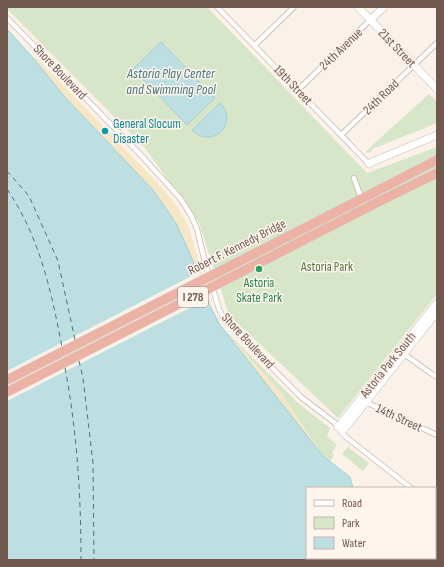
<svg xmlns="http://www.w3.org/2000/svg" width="444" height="567" font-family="'Sofia Sans Condensed',sans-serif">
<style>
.green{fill:#d7e6c8}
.sand{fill:#f5e6c6}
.water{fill:#bedfe1;stroke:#a6cfd2}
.pier{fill:#faf1e8}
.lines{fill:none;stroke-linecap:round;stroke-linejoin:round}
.ferry{stroke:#47777b;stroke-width:1;stroke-dasharray:5 4;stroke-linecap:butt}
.street-casing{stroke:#cab9af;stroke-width:6}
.secondary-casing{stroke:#cfbab0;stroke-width:8}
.highway-casing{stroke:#d7d0ce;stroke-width:10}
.street{stroke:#fff;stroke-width:4.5}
.secondary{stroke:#fff;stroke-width:7}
.highway{stroke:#ecb2a6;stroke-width:9}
.highway-bridge-casing{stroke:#d7d0ce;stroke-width:10;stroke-linecap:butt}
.highway-bridge{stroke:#ecb2a6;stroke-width:9}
.culture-dot{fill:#0f9aa8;stroke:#fdf5ee;stroke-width:1.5}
.leisure-dot{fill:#2e9e5b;stroke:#fdf5ee;stroke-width:1.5}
.labels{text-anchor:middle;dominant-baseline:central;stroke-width:3;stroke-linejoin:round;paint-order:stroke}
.shield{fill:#fdf5ee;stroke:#9b877f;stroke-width:1}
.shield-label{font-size:12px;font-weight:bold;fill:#71584f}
.street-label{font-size:13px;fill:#71584f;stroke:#fdf5ee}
.culture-label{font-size:13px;fill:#0d838f;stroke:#fdf5ee;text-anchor:start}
.park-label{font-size:13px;fill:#5a7548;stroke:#fdf5ee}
.leisure-label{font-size:13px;fill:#27864d;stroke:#fdf5ee}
.water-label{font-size:14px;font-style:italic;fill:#47777b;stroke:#fdf5ee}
</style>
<rect width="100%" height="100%" fill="#faf1e8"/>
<path class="green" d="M7,7H207L367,173L437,147V294L338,418L229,315L199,223L145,148L7,9Z
M429,94L437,102V123L372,149L371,152L366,153V151Z
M220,325L298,403L330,428L327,436L337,445L332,453L334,455L330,461L323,456L282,394Z
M348,447L369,463L363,471L342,454Z"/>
<path class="sand" d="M36,57L154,179L177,206L188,225L212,308L176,223L153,190L64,96L35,60Z
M220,325L282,394L323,456Z"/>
<path class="water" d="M7,29L35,60L64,96L153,190L176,223L191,256L208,302L220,325L323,456L350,477L353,488H307V558H372V560H7Z
M161,42L215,98L187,125L133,69Z
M220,103C240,123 212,150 192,130Z"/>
<path class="pier" d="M199,272L209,298L7,401V371Z"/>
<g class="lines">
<path class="ferry" d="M7,171L29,196L58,261L75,340
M7,189C40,238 51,290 62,347
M79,361L83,378L93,463L94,560
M65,368C77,431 81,495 81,560"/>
<g class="street-casing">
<path id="street" d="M217,7L369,164
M7,18L138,152L180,198L191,215L197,229L206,266L219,309L224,319L301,397L335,423L346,437L411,488
M255,45L294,7
M298,90L370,20
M341,135L437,43
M354,178L362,200
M404,354L432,374L437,377
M365,400L370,404L437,435
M435,501L437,502"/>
</g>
<g class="secondary-casing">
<path id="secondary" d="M358,7L437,89
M370,20L384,7
M369,164L372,162L437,135
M338,427L437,303
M342,432L437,312"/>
</g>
<g class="highway-casing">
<path id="highway" d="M375,192L437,160
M380,201L437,173"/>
</g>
<use href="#street" class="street"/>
<use href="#secondary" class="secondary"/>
<use href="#highway" class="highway"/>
<g class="highway-bridge-casing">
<path id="highway-bridge" d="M7,380L375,192
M7,392L380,201"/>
</g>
<use href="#highway-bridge" class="highway-bridge"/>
</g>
<circle class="culture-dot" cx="105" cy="131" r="4"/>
<circle class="leisure-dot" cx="259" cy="269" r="4"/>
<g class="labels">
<rect class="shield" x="178" y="287" width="30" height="20" rx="3"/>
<g class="shield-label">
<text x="193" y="297">I 278</text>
</g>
<g class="street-label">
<text transform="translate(397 48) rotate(46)">21st Street</text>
<text transform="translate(341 49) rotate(-44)">24th Avenue</text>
<text transform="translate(60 72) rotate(46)">Shore Boulevard</text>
<text transform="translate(293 85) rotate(46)">19th Street</text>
<text transform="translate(381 97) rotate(-44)">24th Road</text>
<text transform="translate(237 247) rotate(-27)">Robert F. Kennedy Bridge</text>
<text transform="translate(248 341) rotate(47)">Shore Boulevard</text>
<text transform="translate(388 365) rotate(-51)">Astoria Park South</text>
<text transform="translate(399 418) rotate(25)">14th Street</text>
</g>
<g class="culture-label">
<text x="113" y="124">General Slocum<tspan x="113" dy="15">Disaster</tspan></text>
</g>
<g class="park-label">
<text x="327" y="267">Astoria Park</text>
</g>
<g class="leisure-label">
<text x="259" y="283">Astoria<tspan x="259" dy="15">Skate Park</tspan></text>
</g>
<g class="water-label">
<text x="171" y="73">Astoria Play Center<tspan x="171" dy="16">and Swimming Pool</tspan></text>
</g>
</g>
<rect width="444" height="567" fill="none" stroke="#71584f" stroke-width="16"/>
<rect x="306" y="487" width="130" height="72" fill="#fdf5ee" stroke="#c5b6ae"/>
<rect x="314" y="500" width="20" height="6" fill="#ffffff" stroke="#c5b6ae"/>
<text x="342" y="507" font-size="12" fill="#71584f">Road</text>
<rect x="314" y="517" width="20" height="12" fill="#d7e6c8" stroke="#c5b6ae"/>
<text x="342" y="527" font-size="12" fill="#71584f">Park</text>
<rect x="314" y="537" width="20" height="12" fill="#bedfe1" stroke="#c5b6ae"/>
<text x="342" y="547" font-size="12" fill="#71584f">Water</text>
</svg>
